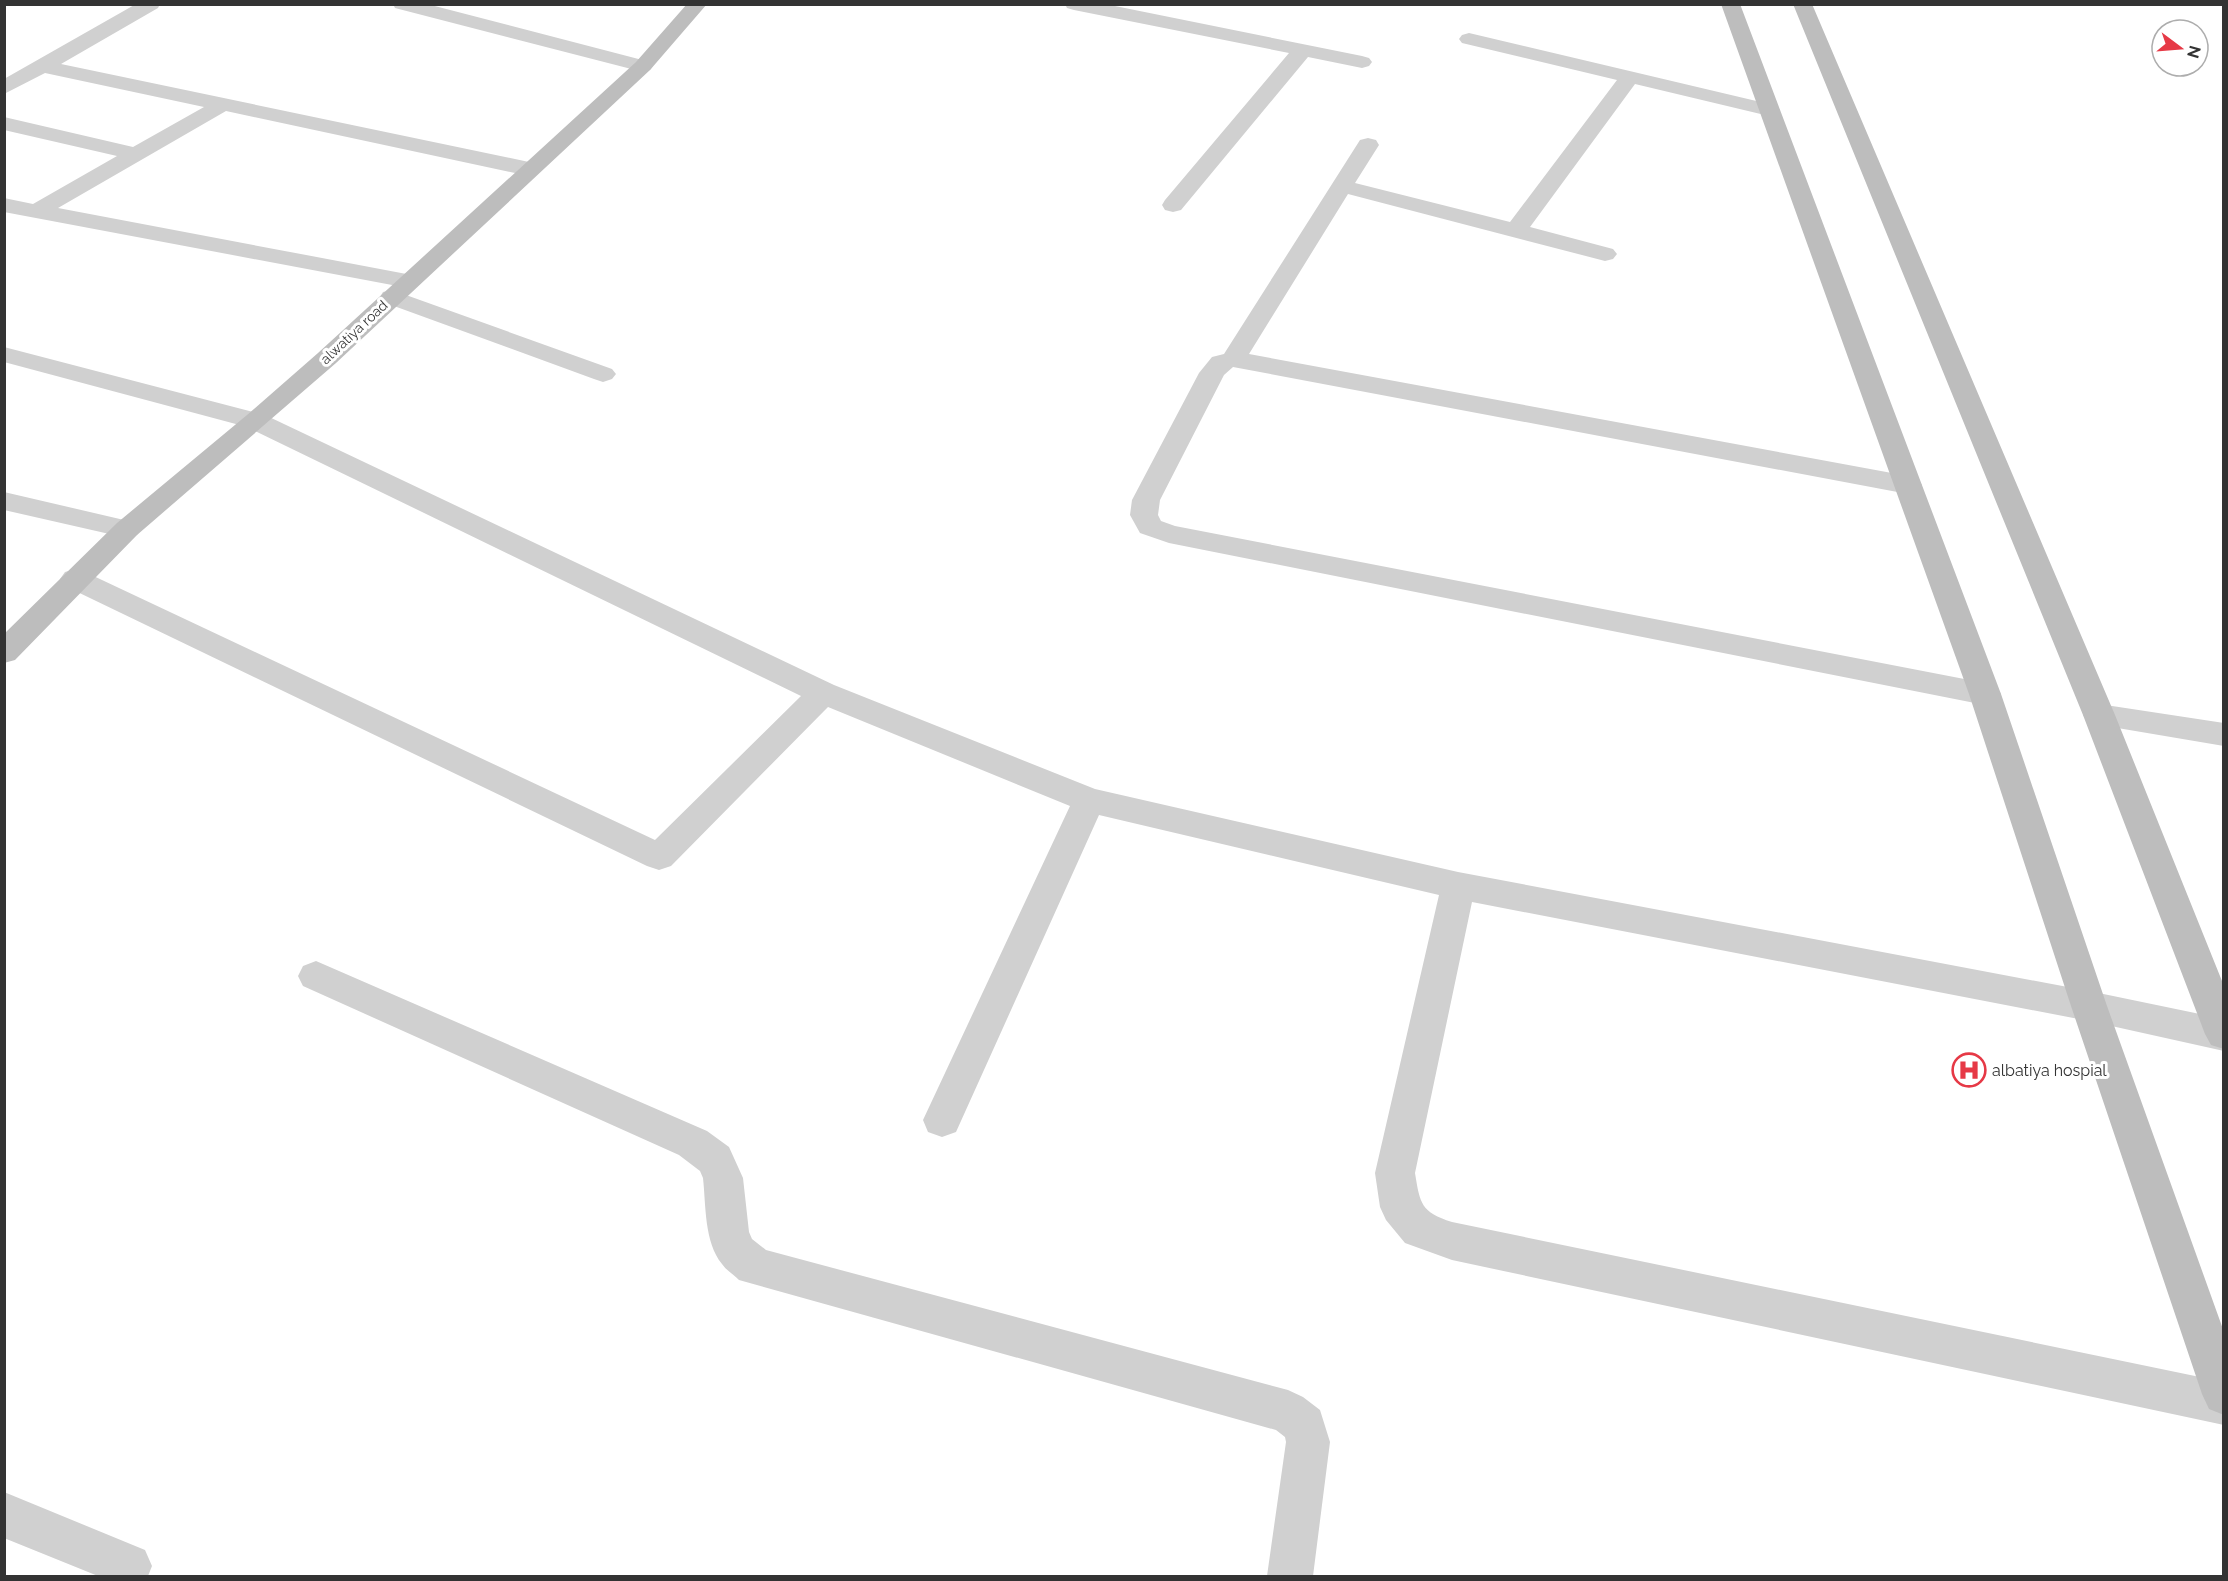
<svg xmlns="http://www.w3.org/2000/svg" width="2228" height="1581" font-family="Raleway,sans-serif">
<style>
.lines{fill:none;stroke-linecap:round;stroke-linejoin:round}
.street{fill:#d0d0d0;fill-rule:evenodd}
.secondary{fill:#bdbdbd;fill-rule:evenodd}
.labels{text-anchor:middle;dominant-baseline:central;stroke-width:6;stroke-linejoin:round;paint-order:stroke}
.far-street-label{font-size:14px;fill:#333;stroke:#fff}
.poi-label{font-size:16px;fill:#333;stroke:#fff;text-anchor:start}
</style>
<rect width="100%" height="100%" fill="#fff"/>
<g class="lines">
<path class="street" d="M136,4H160L158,8L61,64L529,162L537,164L540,169L537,174L529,176L226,111L58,208L417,276L420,281L417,286L408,288L4,212V198L33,204L117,156L4,130V117L133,147L204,107L45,73L4,94V79Z
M393,4H427L650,62L653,66L650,70L643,72L395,8Z
M1065,4H1105L1362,56L1369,58L1372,62L1369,66L1362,68L1308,57L1181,210L1173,212L1165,210L1162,205L1165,200L1289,53L1074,10L1067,8Z
M1469,33L1769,104L1776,106L1780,110L1776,114L1769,116L1635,84L1530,227L1613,249L1617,254L1613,259L1605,261L1348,194L1249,354L1908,476L1918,479L1922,485L1918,491L1908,494L1233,367L1224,375L1160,500L1158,515L1161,521L1175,526L1985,683L1996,686L2001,694L1996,702L1985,705L1169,543L1140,533L1130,515L1132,500L1199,373L1212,357L1224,354L1360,140L1368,138L1376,140L1379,145L1355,183L1510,222L1617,80L1462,43L1459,39L1462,35Z
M392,290L612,369L616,374L612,379L603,382L594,379L383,302L380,297L383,292Z
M4,347L265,415L834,685L1095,789L1458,872L2089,991L2224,1019V1051L2089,1021L1472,902L1415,1173C1420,1204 1421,1212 1452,1222L2224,1382V1425L1452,1260L1405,1243L1386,1220L1380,1207L1375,1173L1439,895L1099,815L956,1132L942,1137L928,1132L923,1120L1070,806L828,707L671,866L659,870L647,866L65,586L60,579L65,572L75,569L85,572L655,840L801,696L247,427L4,362Z
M4,492L137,523L141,529L137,535L127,538L4,510Z
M2099,704L2224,723V746L2088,723L2083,715L2088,707Z
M316,961L707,1131L729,1147L743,1178L749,1232L752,1239L766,1250L1288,1390L1303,1397L1320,1410L1330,1442L1313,1576H1267L1286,1442L1285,1437L1276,1430L739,1280C734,1275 726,1270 722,1264C704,1242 706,1205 703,1178L700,1171L679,1155L303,986L298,976L303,966Z
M4,1492L145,1550L152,1566L148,1576H98L4,1538Z"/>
<path class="secondary" d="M687,4H707L650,70L336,363L137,535L15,660L4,663V634L117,523L247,415L318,353L636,62Z
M1721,4H1740L2001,694L2107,1006L2224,1332V1415L2209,1409L2202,1394L2071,1006L1969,694Z
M1793,4H1812L2115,715L2224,986V1049L2211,1045L2205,1034L2083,715Z"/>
</g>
<defs>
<g id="hospital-ring" transform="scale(1.725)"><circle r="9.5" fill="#fff" stroke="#e63946" stroke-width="1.5"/><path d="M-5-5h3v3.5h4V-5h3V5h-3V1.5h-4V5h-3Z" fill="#e63946"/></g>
</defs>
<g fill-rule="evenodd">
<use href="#hospital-ring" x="1969" y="1070"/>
</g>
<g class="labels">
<g class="far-street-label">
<text transform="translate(354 332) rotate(-43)">alwatiya road</text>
</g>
<g class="poi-label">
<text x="1992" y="1070">albatiya hospial</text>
</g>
</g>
<rect width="2228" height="1581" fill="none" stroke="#333333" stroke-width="12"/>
<g transform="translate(2180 48) rotate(106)"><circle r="28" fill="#ffffff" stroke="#adadad" stroke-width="1.5"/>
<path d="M0-4.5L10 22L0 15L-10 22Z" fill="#e63946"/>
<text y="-9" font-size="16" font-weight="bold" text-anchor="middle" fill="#333333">N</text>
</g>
</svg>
